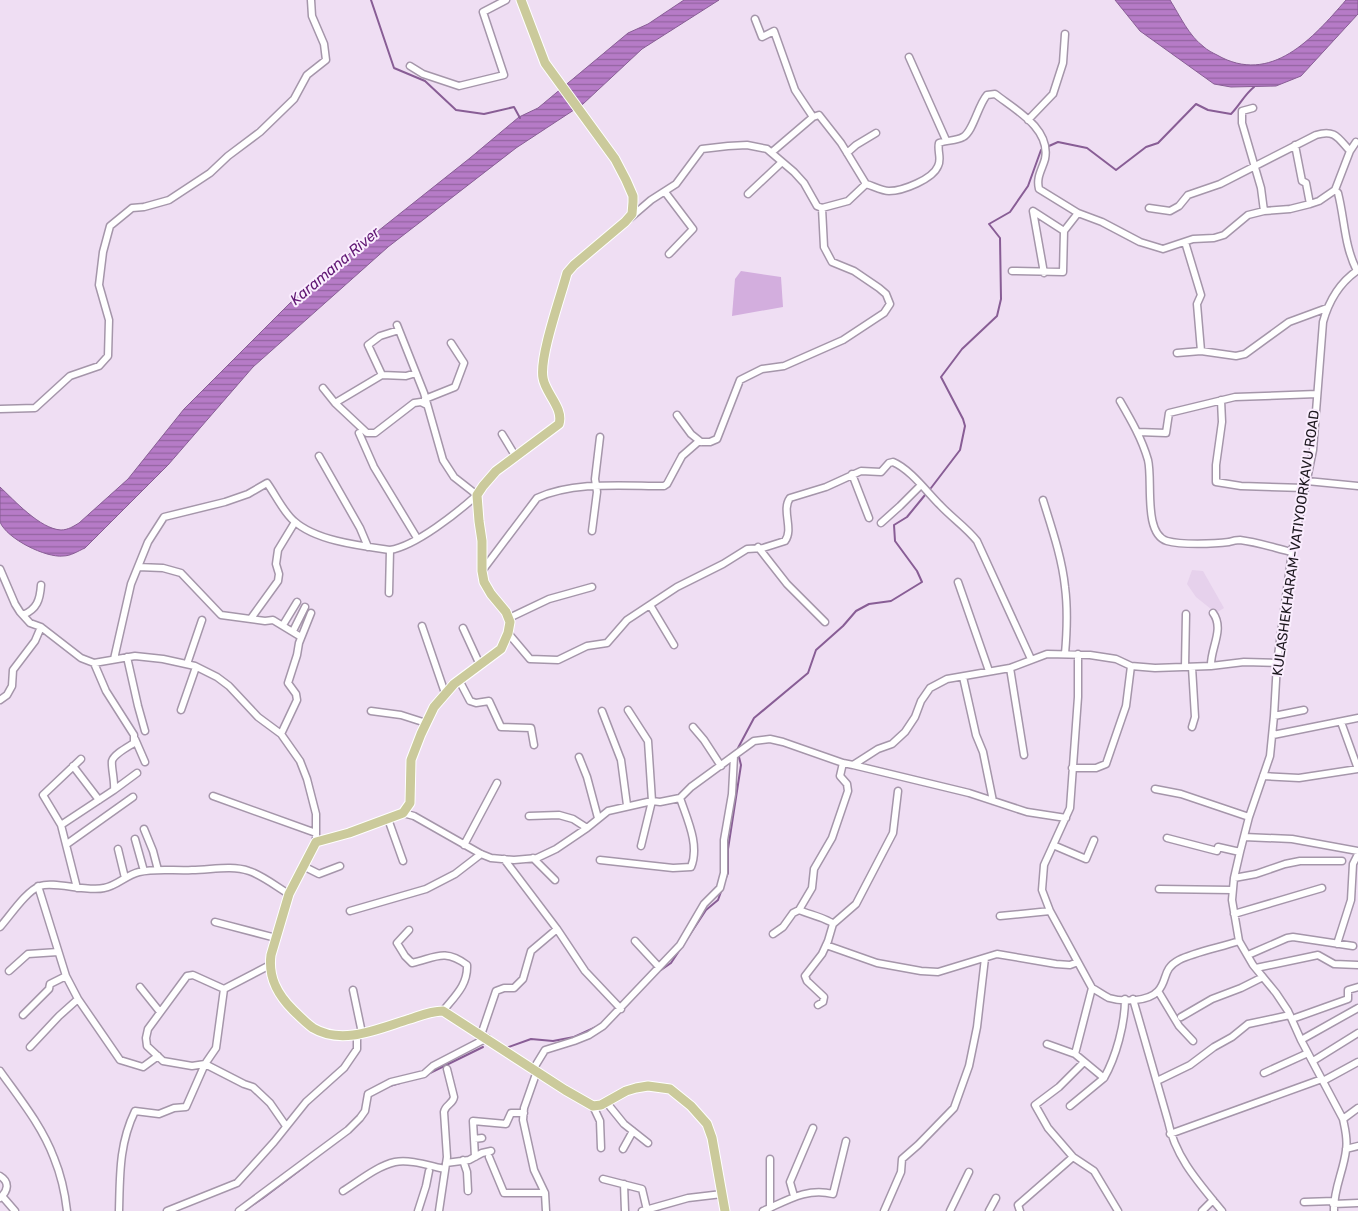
<svg xmlns="http://www.w3.org/2000/svg" width="1358" height="1211" font-family="Rubik,sans-serif">
<style>
.built{fill:#e6d1ec}
.grass{fill:#d3aede}
.water{fill:url(#water-rules);stroke:#885d95}
.lines{fill:none;stroke-linecap:round;stroke-linejoin:round}
.stream{stroke:#885d95;stroke-width:2}
.minor-casing{stroke:#a596aa;stroke-width:9}
.major-casing{stroke:#fff;stroke-width:11}
.minor{stroke:#fff;stroke-width:6}
.major{stroke:#cbca9b;stroke-width:9}
.labels{text-anchor:middle;dominant-baseline:central;stroke-width:4;stroke-linejoin:round;paint-order:stroke}
.street-label{font-size:14px;fill:#1d181f;stroke:#faedfe}
.water-label{font-size:15px;font-style:italic;fill:#601673;stroke:#faedfe}
</style>
<defs>
<pattern id="water-rules" width="6" height="5" patternUnits="userSpaceOnUse" patternTransform="scale(1.25)"><rect width="6" height="5" fill="#b67bc7"/><path d="M0 2.5h6" fill="none" stroke="#9364a1"/></pattern>
</defs>
<rect width="100%" height="100%" fill="#efdef3"/>
<path class="built" d="M1192,570L1203,571L1224,608L1216,613L1196,597L1187,584Z"/>
<path class="grass" d="M741,271L781,277L783,307L732,316L735,279Z"/>
<path class="water" d="M684,0H719L642,49L583,104L516,148L388,247L253,367L168,465L85,548C78,551 71,556 63,556C46,558 7,539 0,522C0,515 0,495 0,487C14,500 40,529 61,530C68,530 74,526 79,523L128,479L184,409L300,293L470,158L519,117L538,108L628,33L648,24Z
M1115,0H1170C1180,16 1189,36 1204,47C1207,50 1213,53 1217,55C1271,86 1313,38 1346,0H1358V14L1301,76L1276,86L1231,87L1214,84L1140,31Z"/>
<g class="lines">
<path class="stream" d="M371,0L394,68L425,81L456,110L484,114L514,107L520,118
M1049,146L1058,142L1087,148L1116,170L1146,147L1158,143L1196,104L1208,110L1231,114C1240,105 1244,95 1254,87
M931,488L960,450L965,426L963,419L941,377L962,349L997,316L1001,299L1000,238L989,224L1010,212L1028,186L1041,150
M738,748L754,718L808,673L816,650L843,626L856,611L869,604L891,601L922,582L917,571L895,541L894,525L907,517L925,495
M724,882L728,873V849L741,765L739,757
M685,942L706,910L718,900L722,889
M661,970L671,963L681,948
M506,1048L531,1039L553,1041L574,1037L596,1027
M430,1073L483,1047
M390,1086L400,1083
M248,1208L263,1198L308,1164"/>
<g class="minor-casing">
<path id="minor" d="M755,19L762,37L774,31L795,90L813,117
M909,57L946,140
M410,66L423,74L459,86L504,75L483,12L506,0
M1253,108L1242,111V123L1261,188L1264,211
M1028,120L1053,94L1063,63L1065,34
M1295,145L1302,181L1306,183L1310,204
M772,152L813,117L819,115L841,143L866,184
M847,153L856,145L876,133
M1335,190L1350,151L1356,142
M665,192L693,229L669,254
M748,194L782,162
M1149,208L1170,211L1179,206L1188,195L1220,184L1316,135C1335,129 1338,138 1350,151
M630,218L651,200L676,184L702,149L728,146L747,145L767,149L794,172L804,183L817,206L822,208L848,201L866,184C873,186 882,191 889,191C903,191 933,179 938,166C942,159 937,151 939,143C947,140 956,141 963,137C973,132 978,105 987,95L995,94C1016,110 1051,129 1045,159C1042,170 1036,177 1039,189L1078,213L1102,222L1140,242L1163,249L1193,239L1214,238L1224,235L1248,215L1264,211L1290,209L1310,204L1319,201L1335,190L1338,193C1345,221 1344,245 1357,271
M1185,242L1201,295L1197,304L1201,351
M1012,271L1063,272L1064,231L1078,213
M1044,273L1033,211L1064,231
M1177,353L1201,351L1236,356L1245,354L1289,322L1327,308
M382,375L368,345L380,336L399,330
M323,388L335,403L367,433H375L414,403L421,402L427,405
M425,399L455,387L464,363L451,343
M1221,400L1222,422L1216,465V482L1241,486L1305,488
M1120,401C1131,420 1142,439 1148,460C1153,480 1143,534 1167,541C1181,545 1214,544 1229,542C1232,541 1236,540 1240,540C1257,542 1275,548 1292,552
M335,403L382,375L406,376L416,373
M0,409L35,408L70,376L99,366L108,356L109,320L99,285L103,252L110,226L132,208L144,207L169,200L210,173L228,156L260,132L294,99L307,75L326,60L324,44L312,16L311,0
M677,415L691,434L701,442
M1138,432L1166,433L1169,413L1235,397L1317,394
M359,433L374,467L417,538
M502,434L516,457
M319,456L360,528L368,547
M852,474L869,518
M1307,481L1358,486
M1043,500C1052,529 1062,558 1065,587C1068,610 1067,631 1065,654
M881,523L900,506L921,485
M592,531L597,492L595,479L600,437
M758,547L787,584L825,622
M138,567L163,568L181,573L221,615L265,621L273,620L301,637
M0,569L15,604L20,612L30,623L41,627L81,658L94,663L135,656L163,659L195,666L217,677L229,686L258,717L281,734L300,761L307,779L316,814V842
M482,571L537,498C574,481 624,486 664,486L667,484L682,456L698,442H710L717,439L740,380L762,369L784,366L843,340L884,313L890,304L886,294L879,288L854,271L832,262L824,247L822,208
M958,582L989,671
M389,593L390,550
M650,605L674,645
M23,615C37,609 40,600 41,585
M252,617L278,581L279,574L276,564L278,550L295,522
M509,618L549,599L592,587
M283,625L297,602
M422,626L445,693
M463,628L480,665
M293,631L305,607
M508,633L530,659L558,660L587,646L607,643L627,620L677,587L723,564L747,549L763,548L785,541C794,529 781,510 790,498L826,487L861,471L881,472L889,463L893,462C910,469 927,492 940,505C952,518 966,527 977,541L1031,659
M1078,654V697L1070,808L1044,865L1042,890L1050,911L1092,988
M127,657L138,706L145,731
M114,659L131,584L148,542L164,517L225,502L248,494L267,483C275,494 284,513 294,521C316,541 361,546 390,550C416,546 458,512 477,495L454,477L443,460L424,393L397,325
M187,664L202,620
M1211,666C1210,649 1225,629 1213,613
M1185,667L1186,614
M1010,668L1024,755
M963,677L976,735L983,752L993,801
M459,680L470,701L476,703L489,701L501,727L531,728L534,745
M0,700L7,695L12,686L13,670L35,641L41,627
M181,710L196,667
M628,710L648,741L652,801L641,846
M371,711L401,715L426,723
M602,711L621,760L627,805
M1274,716L1304,710
M1341,722L1358,769
M693,727L704,740L721,766
M1192,727L1195,717L1192,667
M281,734L297,700L296,694L288,683L297,655L299,643L311,613
M1273,735L1358,718
M135,739L145,762
M579,757L587,777L598,818
M853,765L969,793L1027,812L1066,818
M73,766L99,800
M1072,768H1096L1106,764L1126,706L1131,666
M1263,776L1299,778L1358,769
M1155,789L1181,794L1249,817
M114,790L137,773
M213,796L316,833
M403,813L414,816L481,854L491,858L514,860L537,858L556,849L587,828L608,811L652,801L660,802L680,798L691,787L754,741L770,739L783,742L843,763L853,765L878,749L892,744L905,732L915,717L921,701L930,688L947,679L1010,668L1047,654L1090,655L1116,659L1131,666L1155,668L1211,666L1244,662L1277,663
M529,816L559,815L573,819L587,828
M388,819L403,861
M61,825L114,790C115,782 111,766 112,761C114,754 128,747 134,743V735L106,691L94,663
M144,829L153,851L158,870
M1244,837L1292,839L1358,851
M1167,838L1217,851L1218,847L1240,852
M135,839L144,871
M67,844L133,797
M464,845L497,783
M1053,845L1086,859L1094,840
M118,849L125,878
M533,858L555,880
M504,859L557,929L585,971L621,1009
M600,860L673,868L691,867C700,845 687,819 680,798
M303,866L319,874L340,866
M1234,878L1256,874L1285,864L1300,861H1342
M77,888L61,825L43,795L81,759
M1159,889L1232,890
M799,910C808,914 829,919 833,924L828,941L822,954L805,976L807,981L824,997L823,1002L818,1005
M350,911L426,889L455,874L481,854
M1234,914L1322,888
M1000,916L1050,911
M215,922L276,938
M833,924L856,904L893,833L898,791
M0,927C10,916 26,891 40,886C53,881 87,892 104,888C117,886 126,875 139,872C156,868 175,871 192,870C211,870 231,865 249,871C262,875 277,887 289,894
M409,930L397,943L405,956L412,963C435,958 444,948 467,965C468,985 455,996 443,1011
M773,934L783,927L793,913L799,910L812,888L814,869L832,838L848,791L847,784L840,776L843,763
M635,941L659,967
M1337,944L1351,900L1353,864L1358,854
M826,945L877,963L921,971L938,972L997,954L1056,964L1070,965L1078,962
M1248,955L1287,938L1293,937L1353,946
M270,965L224,989L193,975L187,976L148,1029L146,1038L147,1046L163,1061L192,1066L205,1064L244,1084L253,1087L270,1103L286,1126
M1256,968L1318,955L1334,964L1358,965
M9,971L28,954L58,952
M140,987L160,1012
M353,990L362,1033
M1158,991L1179,1026L1193,1041
M78,999L120,1060L143,1067L158,1056
M1133,999L1168,1121C1175,1157 1199,1183 1222,1211
M23,1015L49,989L50,984L66,976
M1181,1017L1212,999L1241,988L1263,977
M1292,1019L1348,999V990L1358,987
M481,1035L496,991L504,988H514L523,979L531,951L557,929
M1301,1040L1358,1008
M1047,1044L1075,1054L1104,1078L1070,1106
M30,1047L59,1016L78,999L66,976L38,886
M1075,1054L1092,988C1098,991 1103,995 1109,998C1122,1002 1148,1002 1158,991C1168,980 1162,969 1179,960C1195,952 1222,947 1239,941
M1313,1061L1358,1033
M534,1068L545,1050L574,1041L589,1035L603,1026L680,945L704,904L720,888L724,873V840L732,794L734,756
M0,1071C20,1099 42,1126 54,1158C61,1175 65,1193 67,1211
M537,1071L524,1108L523,1120L534,1170L545,1193L546,1211
M1264,1073L1308,1053
M1104,1078C1116,1057 1125,1024 1125,999
M1157,1081L1190,1065L1214,1047L1232,1037L1248,1024L1290,1015
M1323,1081L1358,1062
M607,1103L624,1124L648,1143
M593,1106L600,1121L601,1148
M1343,1119L1358,1108
M1170,1134L1322,1079
M474,1139L482,1138
M623,1149L633,1131
M1346,1149L1358,1146
M475,1157L473,1121L506,1124L511,1113H524
M489,1157L504,1193H545
M1073,1157L1048,1128L1035,1105L1059,1087L1084,1062
M770,1159V1208
M463,1160L467,1172L468,1191
M446,1163L469,1160L482,1153L491,1151
M0,1176C10,1182 8,1191 0,1198
M603,1179L642,1189L647,1210
M624,1184L625,1211
M343,1191C359,1181 377,1166 395,1162C410,1159 430,1166 445,1169
M2,1196L15,1211
M794,1196L790,1182L813,1128
M1304,1202L1334,1201
M1333,1204L1358,1203
M119,1211C120,1175 119,1144 135,1111L159,1114L174,1108L186,1107L205,1064L216,1048L224,989
M167,1211L237,1183L274,1142L306,1102L344,1068L357,1049V1035
M239,1211L348,1130L360,1118L365,1111L368,1094L391,1082L424,1074L433,1066L487,1038
M418,1211L426,1186L429,1171
M439,1211L447,1157L444,1112C445,1105 453,1104 454,1097L447,1069
M642,1211L688,1198L722,1194
M763,1211C786,1201 807,1187 833,1194L846,1141
M884,1211L901,1172L902,1159L918,1145L954,1108L969,1066L977,1027L985,958
M950,1211L969,1172
M989,1211L996,1198
M1020,1211L1018,1205L1073,1157L1094,1171L1118,1211
M1202,1211L1213,1200
M1334,1211C1333,1190 1344,1170 1346,1150C1348,1139 1345,1129 1343,1119L1301,1040L1288,1011L1276,993L1253,965L1239,941L1232,900L1234,878L1240,852L1249,817L1270,756L1274,716L1277,663L1284,611L1292,552L1313,450L1323,322C1329,300 1339,283 1358,270"/>
</g>
<g class="major-casing">
<path id="major" d="M521,0L545,63L615,159L626,180L633,196V202L632,214L625,222L574,265L567,273C561,296 539,357 543,378C545,393 564,408 559,424L496,471L483,486L477,495L479,521L482,541V571L484,582L491,594L506,612L510,622L508,633L501,649L454,684L434,707L421,734L411,760L410,803L403,813L349,833L316,842L289,894L271,955C268,977 277,994 293,1010C299,1016 306,1023 313,1028C343,1046 380,1028 410,1019C422,1015 431,1011 443,1011L565,1090L593,1106L601,1105L626,1091L636,1088L648,1086L670,1089L691,1106L707,1124L712,1138L725,1211"/>
</g>
<use href="#minor" class="minor"/>
<use href="#major" class="major"/>
</g>
<g class="labels">
<g class="street-label">
<text transform="translate(1296 543) rotate(-82)">KULASHEKHARAM-VATIYOORKAVU ROAD</text>
</g>
<g class="water-label">
<text transform="translate(335 266) rotate(-40)">Karamana River</text>
</g>
</g>
</svg>
